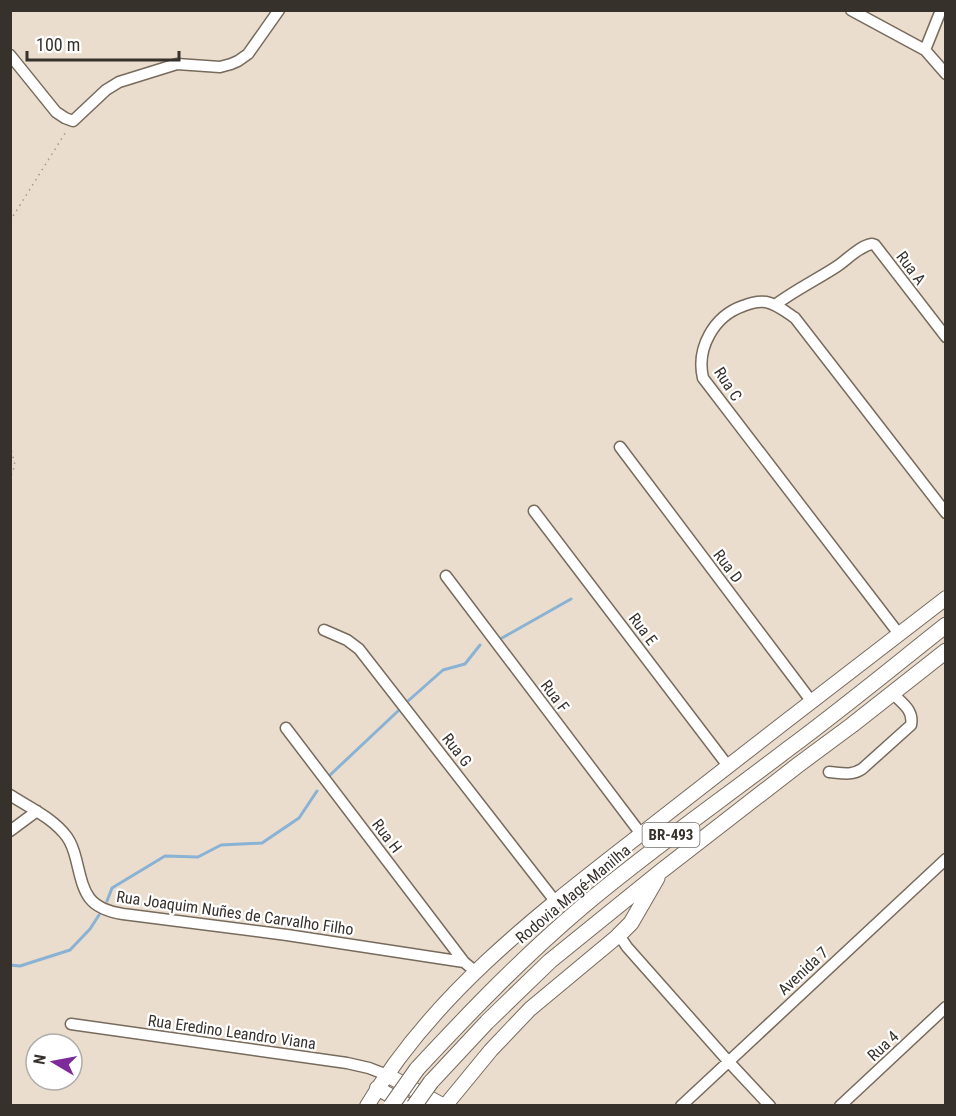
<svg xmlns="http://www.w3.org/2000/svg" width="956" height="1116" font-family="'Roboto Condensed',sans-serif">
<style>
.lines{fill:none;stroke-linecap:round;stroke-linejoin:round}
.stream{stroke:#89b2d5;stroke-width:3}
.minor-casing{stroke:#776b5d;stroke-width:13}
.major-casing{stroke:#776b5d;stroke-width:16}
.highway-casing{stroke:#776b5d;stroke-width:17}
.path{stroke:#a3998d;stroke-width:1.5;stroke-dasharray:1.5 4.5;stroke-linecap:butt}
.minor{stroke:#fff;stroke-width:10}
.major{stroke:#fff;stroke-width:14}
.highway{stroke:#fff;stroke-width:15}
.highway-bridge-casing{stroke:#776b5d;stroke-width:17;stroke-linecap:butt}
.highway-bridge{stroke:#fff;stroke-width:15}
.labels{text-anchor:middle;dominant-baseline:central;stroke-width:4.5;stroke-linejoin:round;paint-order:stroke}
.shield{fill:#fff;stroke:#726f6b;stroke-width:1.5}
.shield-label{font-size:15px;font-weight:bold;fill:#36312b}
.street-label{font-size:16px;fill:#36312b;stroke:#fff}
</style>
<rect width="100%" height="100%" fill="#eaddcd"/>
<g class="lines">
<path class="stream" d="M502,638L571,599
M408,701L443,670L465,664L480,645
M329,776L398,711
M107,901L112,888L165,856L198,857L221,845L262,843L299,818L317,791
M10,965L20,966L70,950L90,929L99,915"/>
<g class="minor-casing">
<path id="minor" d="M851,10L925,50L946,74
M925,50L941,10
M10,55L56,112L65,118L73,121L106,90L119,82L177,64L220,67L231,64L238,61L248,54L279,10
M775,305C795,290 816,280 836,267C847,260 859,246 872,244L875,245L946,337
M620,447L812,702
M534,511L728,766
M446,576L641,834
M324,630L347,640L359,649L555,901
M899,634L703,378C696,348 714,316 743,306C750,303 759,301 766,302C777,304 786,312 795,318L946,513
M286,728L464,962
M829,772C842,773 851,776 862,769L911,725C914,710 902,703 892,693
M10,795C30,808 53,818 67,837C72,844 74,851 76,859C84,891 85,908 123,914L287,935L464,962L476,972
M10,831L37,811
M619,935L627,947L728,1061L770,1106
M71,1024L347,1063L369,1068L387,1075
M681,1106L946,859
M840,1106L946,1007"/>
</g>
<g class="major-casing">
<path id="major" d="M387,1075L444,1106
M377,1088L409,1106
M367,1106C436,989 549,906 654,824C751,748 848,673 946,598
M445,1106L491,1050L530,1009L619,935"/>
</g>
<g class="highway-casing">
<path id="highway" d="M619,935L631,923L657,878
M417,1069C470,1012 523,957 582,907C648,851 719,802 788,749C842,709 893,667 946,625
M431,1082L487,1022L550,961L660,872L798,765L852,725L946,651"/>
</g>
<path class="path" d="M10,221L67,130
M10,445L15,465L11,476"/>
<use href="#minor" class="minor"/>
<use href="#major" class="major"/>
<use href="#highway" class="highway"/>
<g class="highway-bridge-casing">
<path id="highway-bridge" d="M391,1106L417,1069
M414,1106L431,1082"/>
</g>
<use href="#highway-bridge" class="highway-bridge"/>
</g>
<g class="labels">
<rect class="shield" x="642.5" y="823" width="57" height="24" rx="4.5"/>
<g class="shield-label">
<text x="671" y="835">BR-493</text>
</g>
<g class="street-label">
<text transform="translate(911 268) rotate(53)">Rua A</text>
<text transform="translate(728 384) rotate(57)">Rua C</text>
<text transform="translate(728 566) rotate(53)">Rua D</text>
<text transform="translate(643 629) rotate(53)">Rua E</text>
<text transform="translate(555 696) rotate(53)">Rua F</text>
<text transform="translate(457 750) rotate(52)">Rua G</text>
<text transform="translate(387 836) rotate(53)">Rua H</text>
<text transform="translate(573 894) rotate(-40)">Rodovia Magé-Manilha</text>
<text transform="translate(235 913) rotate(8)">Rua Joaquim Nuñes de Carvalho Filho</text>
<text transform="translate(803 971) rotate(-43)">Avenida 7</text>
<text transform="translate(232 1032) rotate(8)">Rua Eredino Leandro Viana</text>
<text transform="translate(883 1046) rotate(-43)">Rua 4</text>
</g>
</g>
<rect width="956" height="1116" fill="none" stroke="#36312b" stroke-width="24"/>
<g transform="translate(54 1062) rotate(280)"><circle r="28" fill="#ffffff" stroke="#afadaa" stroke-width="1.5"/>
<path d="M0-4.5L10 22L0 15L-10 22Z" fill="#7d2b9b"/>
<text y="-9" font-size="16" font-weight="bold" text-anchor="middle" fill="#36312b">N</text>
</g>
<path d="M27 51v9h152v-9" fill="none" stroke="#36312b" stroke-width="3"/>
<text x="36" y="51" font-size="18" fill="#36312b" stroke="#ffffff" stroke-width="4.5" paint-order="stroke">100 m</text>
</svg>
